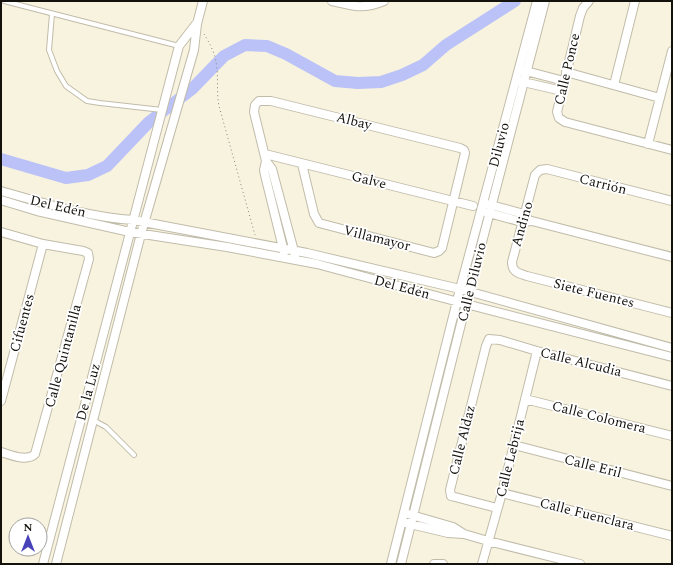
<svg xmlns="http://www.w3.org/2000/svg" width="673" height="565" font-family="Spectral,serif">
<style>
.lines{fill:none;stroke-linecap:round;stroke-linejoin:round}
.river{stroke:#bbc2f8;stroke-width:12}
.lane-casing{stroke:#c1bcaa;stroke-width:6}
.street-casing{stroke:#c1bcaa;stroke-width:10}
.path{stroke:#888578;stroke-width:1;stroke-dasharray:1 3;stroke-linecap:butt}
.lane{stroke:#fff;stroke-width:4}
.street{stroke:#fff;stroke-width:8}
.labels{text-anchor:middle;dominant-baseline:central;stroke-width:3.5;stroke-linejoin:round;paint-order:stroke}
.street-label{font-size:14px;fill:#14120c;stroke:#fff}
</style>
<rect width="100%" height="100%" fill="#f8f3df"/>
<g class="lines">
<path class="river" d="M1,159L66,178L88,175L107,166L149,122L192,89L224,56L245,45L267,46L286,54L335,81L358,83L381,82L402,75L423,65L446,45L515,1"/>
<g class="lane-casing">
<path id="lane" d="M4,1L179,46
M52,14L49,50L57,71L66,86L87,101L100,103L162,110
M93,420L106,427L134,455"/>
</g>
<g class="street-casing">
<path id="street" d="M332,1C354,6 362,10 384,1
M589,1L583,8L580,16L562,91L557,112L559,118L565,122L672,150
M522,70L564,81
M566,72L660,98
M519,81L562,91
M614,85L635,1
M648,144L672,51
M265,154L473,206
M266,161L264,170L265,175L284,252
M1,191C43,203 89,217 133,220L307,253L460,289L672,348
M1,200L37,211L130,232L227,247L317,264L466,304L672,357
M672,201L547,169L540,170L535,175L512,262C512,272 518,273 527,276L672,313
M487,204L524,214L527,217
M485,212L522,222L532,221L672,257
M1,232L43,244L83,251L88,253L89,259L35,454C27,462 11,455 1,452
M295,255L272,169L266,161L254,112L255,105L259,101H271L460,148L464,150L465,153L442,248L439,251L434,253L319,223L314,214L302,164
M525,399L672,436
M1,401L43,244
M514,445L672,486
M502,493L672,536
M497,508L455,497L451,496L450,490L486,346L489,339L500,340L537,351L672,386
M408,514L453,527L464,534L488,541L580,564
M406,523L448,533L464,534
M43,564L179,46L196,24
M56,564L141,234L194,50L197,24L203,1
M391,564L460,289L537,1
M401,564L469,292L545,1
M434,564H443
M482,564L502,493L537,351"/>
</g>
<path class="path" d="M204,34C209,42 215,53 216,62C219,77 216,91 219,106L255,235"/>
<use href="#lane" class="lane"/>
<use href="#street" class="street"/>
</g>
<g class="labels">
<g class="street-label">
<text transform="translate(567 69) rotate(-77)">Calle Ponce</text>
<text transform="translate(354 121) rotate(14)">Albay</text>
<text transform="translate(499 145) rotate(-75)">Diluvio</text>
<text transform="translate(369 180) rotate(14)">Galve</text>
<text transform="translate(603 184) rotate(14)">Carrión</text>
<text transform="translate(58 206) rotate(13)">Del Edén</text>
<text transform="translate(522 224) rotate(-74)">Andino</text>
<text transform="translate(377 238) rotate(14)">Villamayor</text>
<text transform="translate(472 282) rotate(-76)">Calle Diluvio</text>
<text transform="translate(402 287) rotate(15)">Del Edén</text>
<text transform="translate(594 293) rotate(14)">Siete Fuentes</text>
<text transform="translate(22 323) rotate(-75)">Cifuentes</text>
<text transform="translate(63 356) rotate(-75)">Calle Quintanilla</text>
<text transform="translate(581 362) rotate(14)">Calle Alcudia</text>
<text transform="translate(88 392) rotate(-75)">De la Luz</text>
<text transform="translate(599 417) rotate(14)">Calle Colomera</text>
<text transform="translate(462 440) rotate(-76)">Calle Aldaz</text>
<text transform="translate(510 458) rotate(-76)">Calle Lebrija</text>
<text transform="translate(593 466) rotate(14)">Calle Eril</text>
<text transform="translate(587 514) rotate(14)">Calle Fuenclara</text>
</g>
</g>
<rect width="673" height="565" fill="none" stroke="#14120c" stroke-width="4"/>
<g transform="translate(28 537)"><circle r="19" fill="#ffffff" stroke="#a1a09e"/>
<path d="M0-3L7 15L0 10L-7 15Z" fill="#4843b9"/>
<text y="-6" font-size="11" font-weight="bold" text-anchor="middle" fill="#14120c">N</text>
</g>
</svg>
